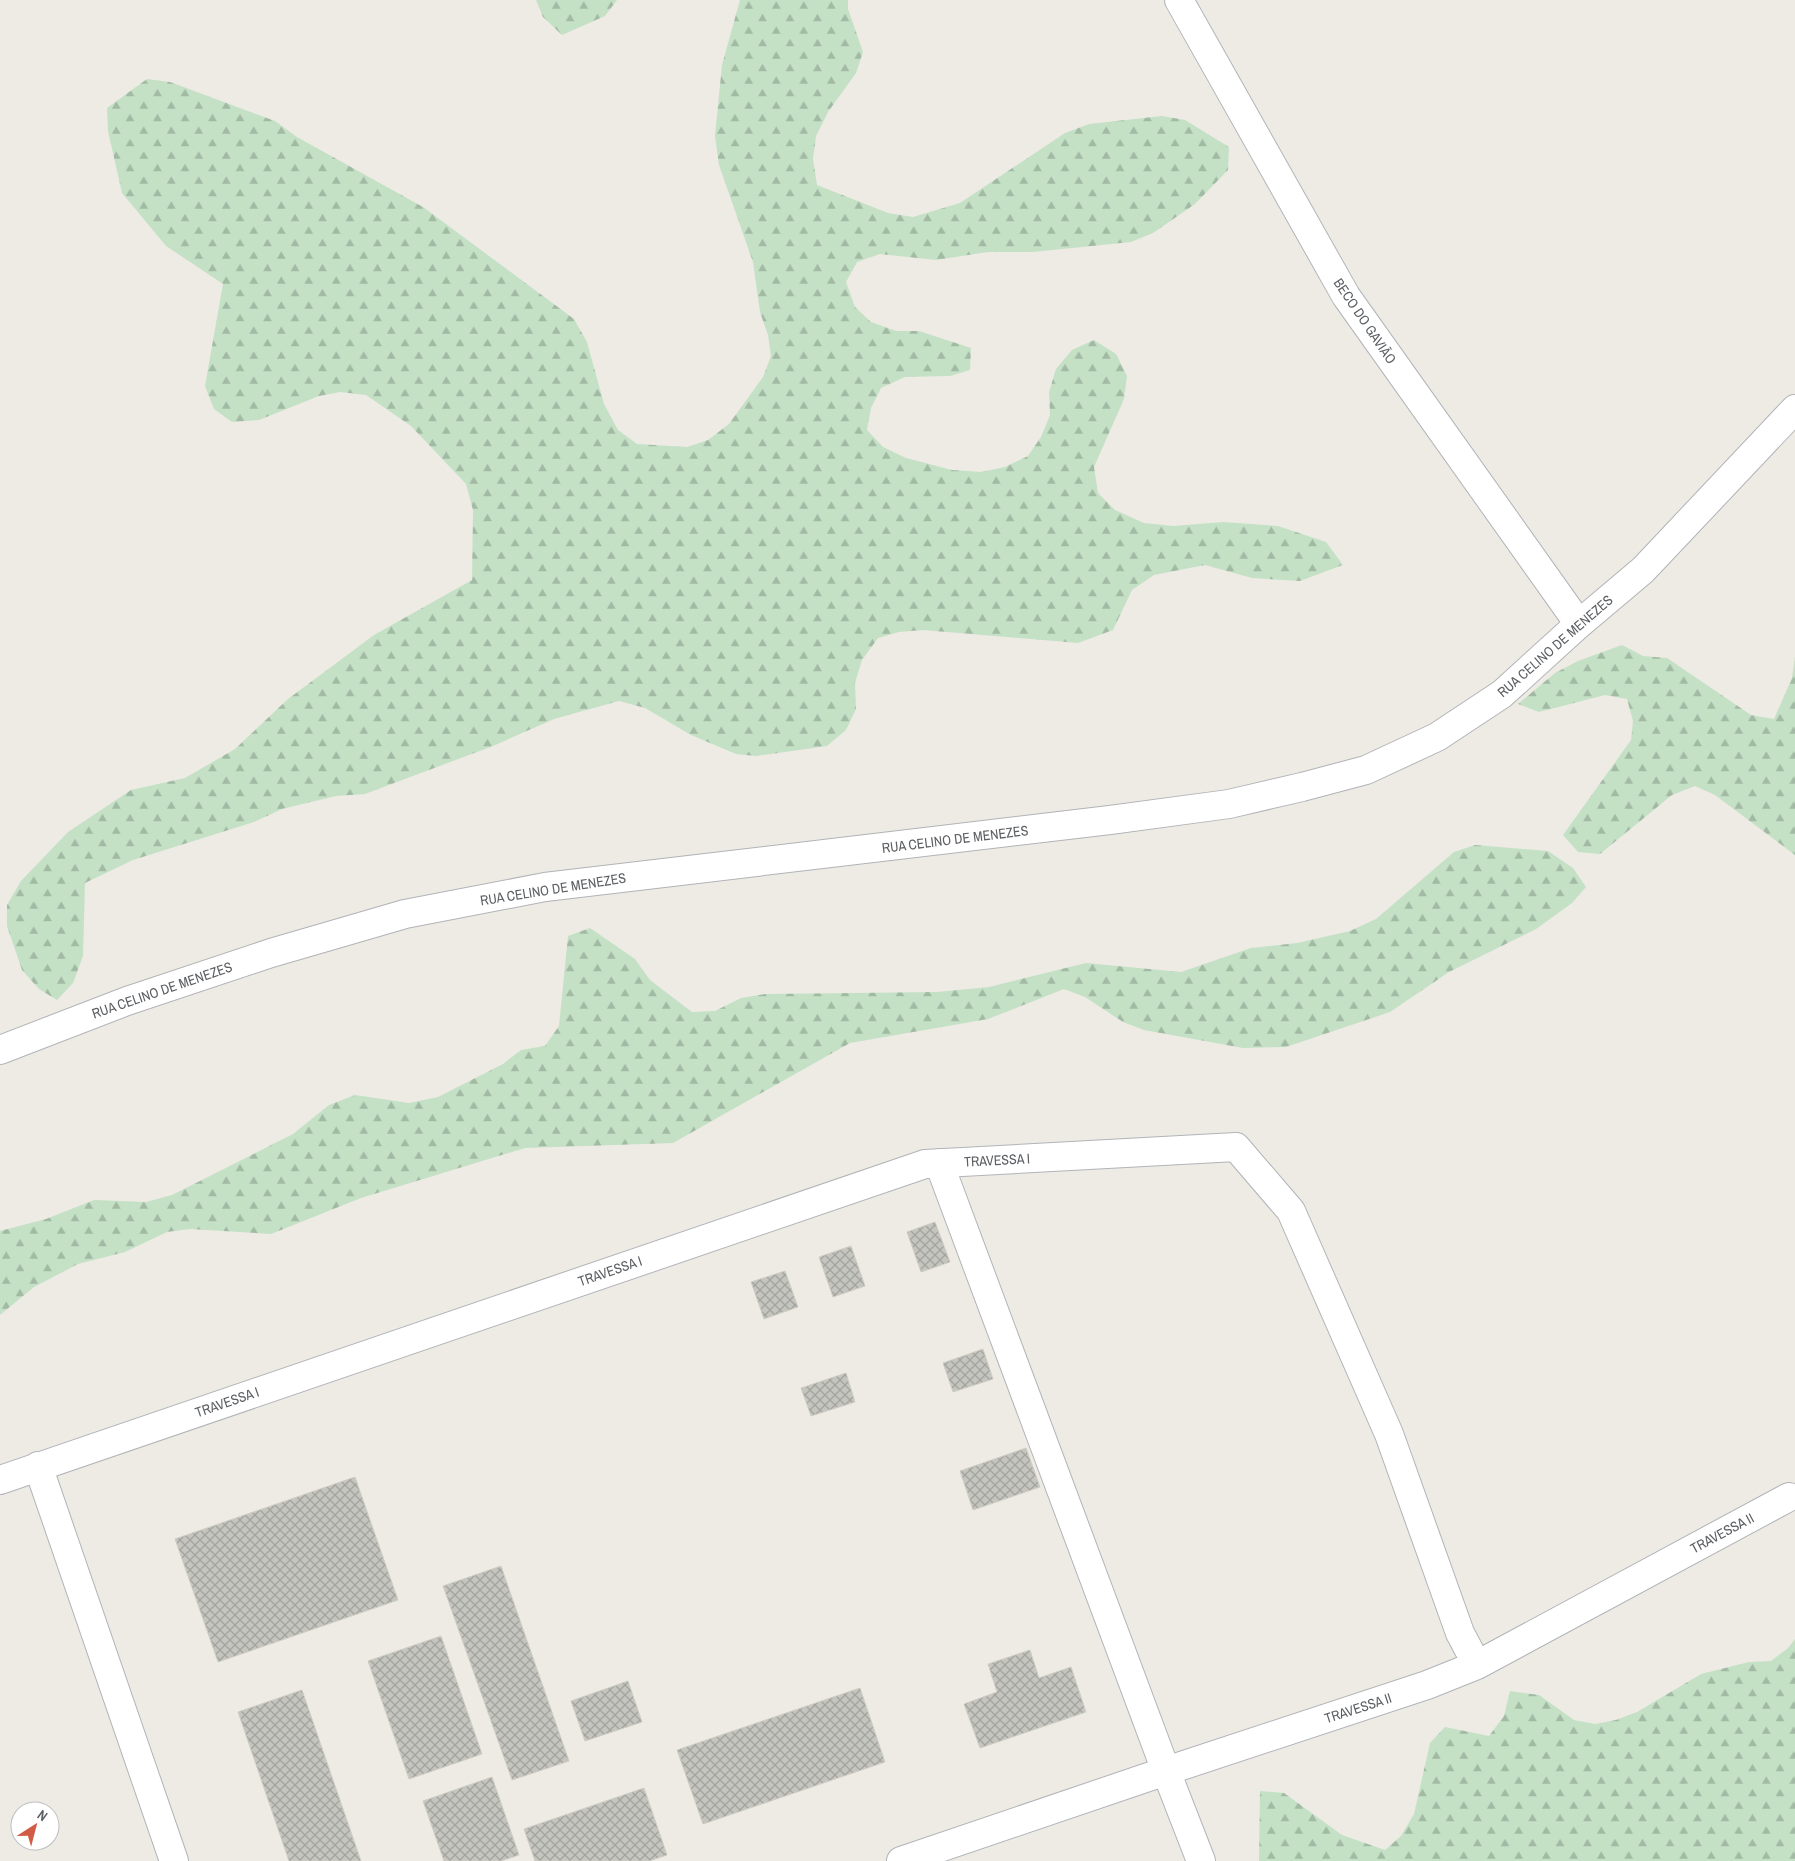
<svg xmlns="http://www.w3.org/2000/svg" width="1795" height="1861" font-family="'Archivo Narrow',sans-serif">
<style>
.forest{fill:url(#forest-firs)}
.building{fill:url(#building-cross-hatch);stroke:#d0cdc3}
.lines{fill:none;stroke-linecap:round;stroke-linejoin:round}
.street-casing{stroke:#b1b4b8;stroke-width:30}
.secondary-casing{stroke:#b1b3b7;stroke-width:30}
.street{stroke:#fff;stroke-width:28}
.secondary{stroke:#fff;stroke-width:28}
.labels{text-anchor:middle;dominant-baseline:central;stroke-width:4.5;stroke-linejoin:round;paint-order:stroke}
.street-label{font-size:14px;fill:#5c5f63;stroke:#fff}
</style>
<defs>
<pattern id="forest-firs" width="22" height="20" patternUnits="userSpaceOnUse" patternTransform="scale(1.25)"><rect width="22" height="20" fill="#c4e1c6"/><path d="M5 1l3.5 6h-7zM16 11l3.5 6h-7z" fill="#a2baa4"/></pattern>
<pattern id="building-cross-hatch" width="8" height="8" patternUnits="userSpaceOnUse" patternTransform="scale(1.25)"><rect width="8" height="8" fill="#c5c5bf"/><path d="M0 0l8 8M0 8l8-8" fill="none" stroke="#a3a39f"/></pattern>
</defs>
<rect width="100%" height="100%" fill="#edebe4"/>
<path class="forest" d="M536,0H617L605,16L562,35L543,17Z
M740,0H848V9L863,52L856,73L828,112L816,136L813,159L817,185L888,213L913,217L960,203L1065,133L1089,124L1162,116L1185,120L1229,147L1228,170L1195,204L1153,233L1131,242L1033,252H988L936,260L880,254L857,262L846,282L855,307L871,322L896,331H919L971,348L970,370L950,376L905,377L881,388L871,408L867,430L883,447L906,458L952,470L981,472L1005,467L1028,456L1041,437L1050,415L1049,392L1056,369L1072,350L1094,340L1116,354L1127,376L1124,399L1094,467L1098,493L1115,510L1144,523L1173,526L1223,522L1278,526L1326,542L1343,565L1300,581L1252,578L1205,565L1154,575L1132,590L1113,630L1078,643L923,630L899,632L878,638L862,660L855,683L856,709L846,730L827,746L756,756L736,754L691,735L645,708L619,701L554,719L493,746L365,794L336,796L282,809L254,822L133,860L85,883L83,956L73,983L57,1000L39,989L22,970L7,926V905L21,881L68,832L131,790L185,778L235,749L288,699L374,635L472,580L473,510L466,484L411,426L366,395L340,392L319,396L259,420L232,422L214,409L205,386L223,284L166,246L122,193L108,131L107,108L147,79L170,82L275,121L297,137L423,207L574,319L587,342L604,404L618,430L637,444L687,447L708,440L729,424L763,377L771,356L768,335L760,312L753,262L719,165L715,136L722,65Z
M1622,645L1643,656L1667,658L1751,715L1774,719L1792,678L1795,657V855L1715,795L1695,786L1672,795L1600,854L1578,852L1563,835L1631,740L1633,721L1627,699L1605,695L1539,712L1518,704L1555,673L1578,661Z
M1475,845L1548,851L1573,868L1586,887L1572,903L1536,929L1449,972L1390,1012L1286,1047L1243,1048L1144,1030L1123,1022L1085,997L1064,989L988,1019L850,1043L673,1143L525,1148L361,1198L271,1234L190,1229L167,1232L125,1252L78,1264L34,1287L0,1315V1231L46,1219L94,1200L146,1202L172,1195L293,1134L329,1105L355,1095L409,1103L438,1097L503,1064L521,1050L545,1046L559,1026L568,936L590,928L635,959L650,980L692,1012L715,1011L741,998L765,994L937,992L989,987L1086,963L1181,972L1251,948L1297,943L1350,931L1376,919L1454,852Z
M1795,1639V1861H1259L1260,1791L1284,1793L1342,1835L1385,1850L1401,1836L1414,1814L1430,1743L1445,1727L1489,1736L1504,1716L1510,1691L1539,1695L1574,1720L1595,1724L1616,1720L1637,1712L1701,1674L1749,1662L1771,1661L1788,1648Z"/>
<path class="building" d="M935,1222L950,1262L921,1272L907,1232Z
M851,1246L865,1286L833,1297L819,1257Z
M785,1271L798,1307L764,1319L751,1282Z
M983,1349L993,1379L953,1392L943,1363Z
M846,1373L855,1402L811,1416L801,1388Z
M1026,1448L1040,1487L973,1510L960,1471Z
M355,1477L398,1600L218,1662L175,1539Z
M501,1566L569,1761L512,1780L443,1586Z
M441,1636L482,1754L409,1779L368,1661Z
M1030,1650L1039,1678L1071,1667L1086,1712L980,1748L964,1704L997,1692L988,1664Z
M628,1681L642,1722L585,1741L571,1701Z
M860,1688L885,1762L703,1824L677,1750Z
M302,1690L361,1861H289L238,1712Z
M492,1777L519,1855L501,1861H444L423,1801Z
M644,1788L667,1855L649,1861H535L524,1829Z"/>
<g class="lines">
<g class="street-casing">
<path id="street" d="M1179,0L1346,296L1579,624
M939,1163L1166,1771L1201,1861
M38,1466L174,1861
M0,1480L925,1164L1236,1147L1291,1211L1389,1434L1460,1633L1477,1665
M901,1861L1166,1771L1427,1685L1477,1665L1789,1497"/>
</g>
<g class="secondary-casing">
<path id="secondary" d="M0,1050L127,1001L271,953L405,914L545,887L1110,820L1229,804L1302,787L1366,770L1437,737L1502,694L1579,624L1643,570L1795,409"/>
</g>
<use href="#street" class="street"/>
<use href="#secondary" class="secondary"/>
</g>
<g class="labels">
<g class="street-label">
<text transform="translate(1365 321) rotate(56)">BECO DO GAVIÃO</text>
<text transform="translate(1555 646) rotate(-41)">RUA CELINO DE MENEZES</text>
<text transform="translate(955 839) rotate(-7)">RUA CELINO DE MENEZES</text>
<text transform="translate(553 889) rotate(-9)">RUA CELINO DE MENEZES</text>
<text transform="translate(162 990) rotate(-19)">RUA CELINO DE MENEZES</text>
<text transform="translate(997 1160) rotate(-3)">TRAVESSA I</text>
<text transform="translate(610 1271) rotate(-19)">TRAVESSA I</text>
<text transform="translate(227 1402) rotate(-19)">TRAVESSA I</text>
<text transform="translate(1722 1533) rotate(-28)">TRAVESSA II</text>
<text transform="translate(1358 1708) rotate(-18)">TRAVESSA II</text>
</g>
</g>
<g transform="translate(35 1826) rotate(36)"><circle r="24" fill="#ffffff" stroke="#bebfc1"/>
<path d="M0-4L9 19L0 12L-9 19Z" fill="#d25b45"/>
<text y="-8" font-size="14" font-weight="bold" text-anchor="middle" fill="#5c5f63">N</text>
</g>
</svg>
